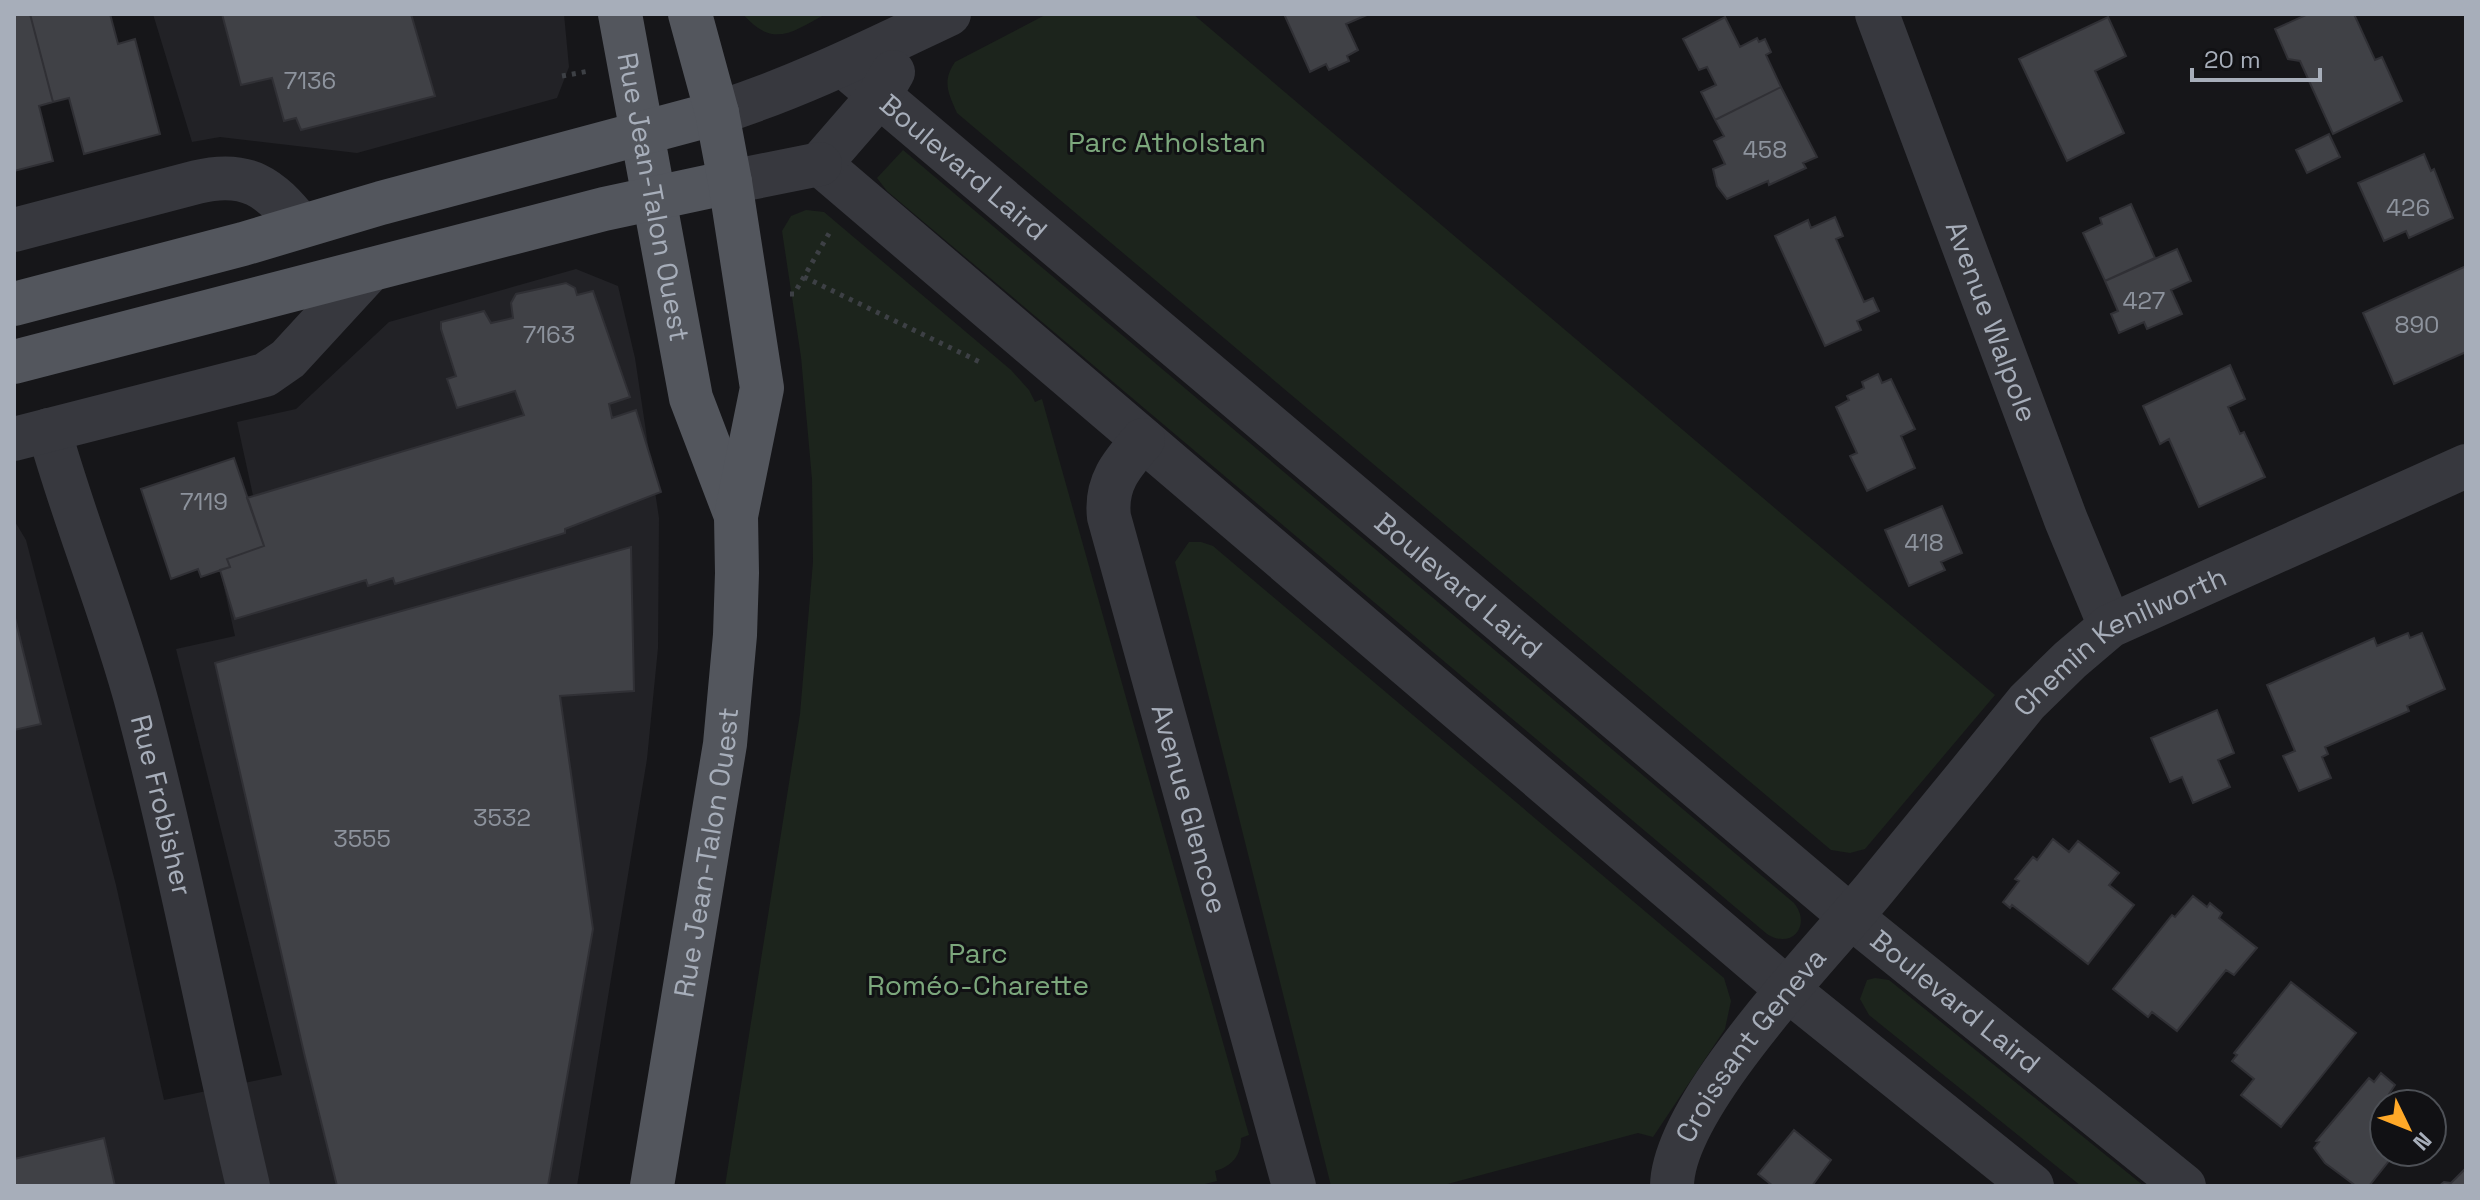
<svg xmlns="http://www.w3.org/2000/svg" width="2480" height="1200" font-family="'Space Grotesk',sans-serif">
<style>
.built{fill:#222226}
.green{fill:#1c241c}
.building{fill:#404146;stroke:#303035;stroke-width:2}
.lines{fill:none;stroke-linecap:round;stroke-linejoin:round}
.path{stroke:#3d4045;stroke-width:5;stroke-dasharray:4 6;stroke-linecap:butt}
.minor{stroke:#37383e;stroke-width:44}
.major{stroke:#53565d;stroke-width:44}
.labels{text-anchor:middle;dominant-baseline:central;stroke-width:6;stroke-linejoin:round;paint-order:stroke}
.number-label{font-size:24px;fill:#8d939d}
.park-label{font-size:28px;fill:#7ca77c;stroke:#111114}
.street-label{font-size:28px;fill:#a7aeba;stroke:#111114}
</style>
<rect width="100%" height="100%" fill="#161619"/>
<path class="built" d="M153,14H564L569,67L557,98L357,153L220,137L192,142Z
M576,269L618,286L635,358L659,518L658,648L647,759L577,1186H14V520L26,540L116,885L164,1100L282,1075L176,649L235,636L220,570L264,546L237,422L296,409L389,322Z"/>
<path class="green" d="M743,14H826C792,32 773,49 743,14Z
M1047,14H1193L1995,695L1865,849L1850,853L1831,850L957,113C948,93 942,81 955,62Z
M903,150L1794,903C1812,925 1792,950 1767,934L887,191L877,178Z
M806,210L824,212L1011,370L1029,390L1035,402L1042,399L1249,1135L1241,1138C1241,1156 1232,1166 1215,1171L1217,1181L1197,1186H725L800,714L813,562L812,479L801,357L782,231L791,216Z
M1189,542H1201L1213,546L1724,978L1731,1001L1725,1029L1653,1137L1638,1133L1440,1186H1331L1175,562Z
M1875,978L1889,980L2144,1186H2081L1869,1015L1860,999L1867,980Z"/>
<path class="building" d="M14,14H30L53,102L39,106L53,161L14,171Z
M30,14H110L118,44L135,39L160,134L84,154L69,98L53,102Z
M222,14H411L435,96L301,130L296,118L284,121L272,78L241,85Z
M1284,14H1369L1346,24L1358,50L1347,56L1349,61L1329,70L1326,64L1310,72Z
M2308,14H2354L2375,60L2382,57L2402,101L2333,134L2300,61L2288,59L2275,29Z
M1725,17L1740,47L1757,38L1759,42L1765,39L1771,52L1766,55L1781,87L1715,120L1701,92L1716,85L1707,67L1699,70L1683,39Z
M2108,17L2126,56L2095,71L2124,133L2067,161L2019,59Z
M1781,87L1817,157L1803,163L1806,168L1769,185L1768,181L1727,199L1717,186L1713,169L1725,164L1714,141L1724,136L1715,120Z
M2329,134L2340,157L2307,173L2296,150Z
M2424,154L2431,171L2434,169L2453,218L2409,238L2406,231L2384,241L2358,183Z
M2131,204L2155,258L2105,281L2083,233L2102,224L2100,218Z
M1835,217L1843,236L1836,239L1864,302L1873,298L1879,311L1857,321L1861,330L1825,346L1775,236L1808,220L1811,228Z
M2177,249L2191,281L2171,290L2182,314L2147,329L2144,322L2119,333L2111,314L2118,311L2105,281Z
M2466,266V352L2394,384L2363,313Z
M566,283L575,288L577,295L593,291L630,397L609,404L612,418L636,410L661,492L565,529V533L395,584L393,578L368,586L366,580L235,619L220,570L230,567L227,559L264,546L247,498L524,415L515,391L457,408L447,379L456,376L441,329V322L484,311L491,323L513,318L511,303L516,294Z
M2230,365L2245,399L2228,407L2240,434L2244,432L2265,477L2199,507L2169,439L2160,444L2143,406Z
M1878,374L1882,383L1891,379L1915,429L1901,436L1915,468L1867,491L1850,456L1857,453L1836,407L1849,400L1847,396L1864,388L1862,382Z
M234,458L264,546L227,559L230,567L201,577L198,569L171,579L141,489Z
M1942,506L1962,553L1941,562L1945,570L1909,586L1885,530Z
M631,547L634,691L560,696L593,929L548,1186H337L304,1053L215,663Z
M14,614L41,724L14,730Z
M2408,633L2410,638L2422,633L2445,689L2407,706L2409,711L2325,747L2328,754L2322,757L2331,778L2299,791L2283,756L2295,751L2267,685L2374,638L2377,646Z
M2217,710L2234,753L2218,760L2230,787L2193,803L2182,777L2170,782L2151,738Z
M2053,839L2069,852L2078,841L2119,873L2109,885L2134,905L2088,964L2012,905L2010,908L2003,902L2019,881L2015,879L2033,857L2037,860Z
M2193,896L2207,907L2210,903L2222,913L2219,918L2257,948L2234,975L2226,970L2177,1031L2152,1012L2148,1017L2113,989L2172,915L2175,917Z
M2291,982L2356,1033L2281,1127L2241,1095L2254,1079L2232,1061L2237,1055L2234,1053Z
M2381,1073L2395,1085L2389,1094L2400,1104H2384V1152H2396L2369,1186H2356L2325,1163L2314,1148L2319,1142L2316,1141L2369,1078L2374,1082Z
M1794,1130L1831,1160L1812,1186H1773L1758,1174Z
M104,1138L115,1186H14V1159Z
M2466,1168V1186H2439L2444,1182L2451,1183Z"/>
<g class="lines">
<path class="path" d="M562,76L589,71
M804,277L984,364
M790,294H794L831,230"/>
<g class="minor">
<path id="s1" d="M1877,14L2066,520L2110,626"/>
<path id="s2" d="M843,65L1850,916L2184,1186"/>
<path d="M717,113C799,87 871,51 949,14"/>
<path d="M820,164L1788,990L2032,1186"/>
<path d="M820,164L879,96L893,72"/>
<path d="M730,182L820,164"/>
<path d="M14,230L197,182C247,170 270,187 300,225"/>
<path id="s3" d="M49,430C75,523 113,613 138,707C180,865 210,1027 248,1186"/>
<path d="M14,439L265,375L288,359L369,271"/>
<path id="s4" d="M1143,440C1122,464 1105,483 1109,517L1294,1186"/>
<path id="s5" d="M1672,1186C1673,1104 1823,952 1876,887C1927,825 1977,764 2027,702L2070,660L2110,626L2466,466"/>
</g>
<g class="major">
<path id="s6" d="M620,14L691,398L736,516"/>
<path d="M14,304L243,244L381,203L717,113"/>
<path d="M14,362L604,209L730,182"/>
<path id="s7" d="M652,1186L725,744L735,635L737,573L736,516L762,388L730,182L717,113L690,14"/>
</g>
</g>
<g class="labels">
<g class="number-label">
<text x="310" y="80">7136</text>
<text x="1765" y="149">458</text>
<text x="2408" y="207">426</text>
<text x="2144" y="300">427</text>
<text x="2417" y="324">890</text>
<text x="549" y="334">7163</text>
<text x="204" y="501">7119</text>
<text x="1924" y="542">418</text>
<text x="502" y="817">3532</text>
<text x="362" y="838">3555</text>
</g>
<g class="park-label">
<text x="1167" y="142">Parc Atholstan</text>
<text x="978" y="953">Parc<tspan x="978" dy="32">Roméo-Charette</tspan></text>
</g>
<g class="street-label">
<text stroke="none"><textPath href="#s2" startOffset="158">Boulevard Laird</textPath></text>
<text stroke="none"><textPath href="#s6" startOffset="186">Rue Jean-Talon Ouest</textPath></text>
<text stroke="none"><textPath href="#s1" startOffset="328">Avenue Walpole</textPath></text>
<text stroke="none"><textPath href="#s2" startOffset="806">Boulevard Laird</textPath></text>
<text stroke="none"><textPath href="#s5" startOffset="718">Chemin Kenilworth</textPath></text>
<text stroke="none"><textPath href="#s3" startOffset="392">Rue Frobisher</textPath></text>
<text stroke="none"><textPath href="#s4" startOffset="390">Avenue Glencoe</textPath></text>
<text stroke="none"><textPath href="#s7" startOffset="338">Rue Jean-Talon Ouest</textPath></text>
<text stroke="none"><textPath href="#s2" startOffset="1454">Boulevard Laird</textPath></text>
<text stroke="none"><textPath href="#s5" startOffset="164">Croissant Geneva</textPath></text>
</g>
</g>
<rect width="2480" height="1200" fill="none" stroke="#a7aeba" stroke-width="32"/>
<g transform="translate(2408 1128) rotate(133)"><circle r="38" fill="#111114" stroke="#4d5056" stroke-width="2"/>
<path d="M0-6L14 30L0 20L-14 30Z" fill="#ffa928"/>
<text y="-12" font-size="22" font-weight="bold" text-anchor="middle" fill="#a7aeba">N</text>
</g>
<path d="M2192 68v12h128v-12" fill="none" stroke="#a7aeba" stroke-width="4"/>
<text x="2204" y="68" font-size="24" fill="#a7aeba" stroke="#111114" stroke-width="6" paint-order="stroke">20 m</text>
</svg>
